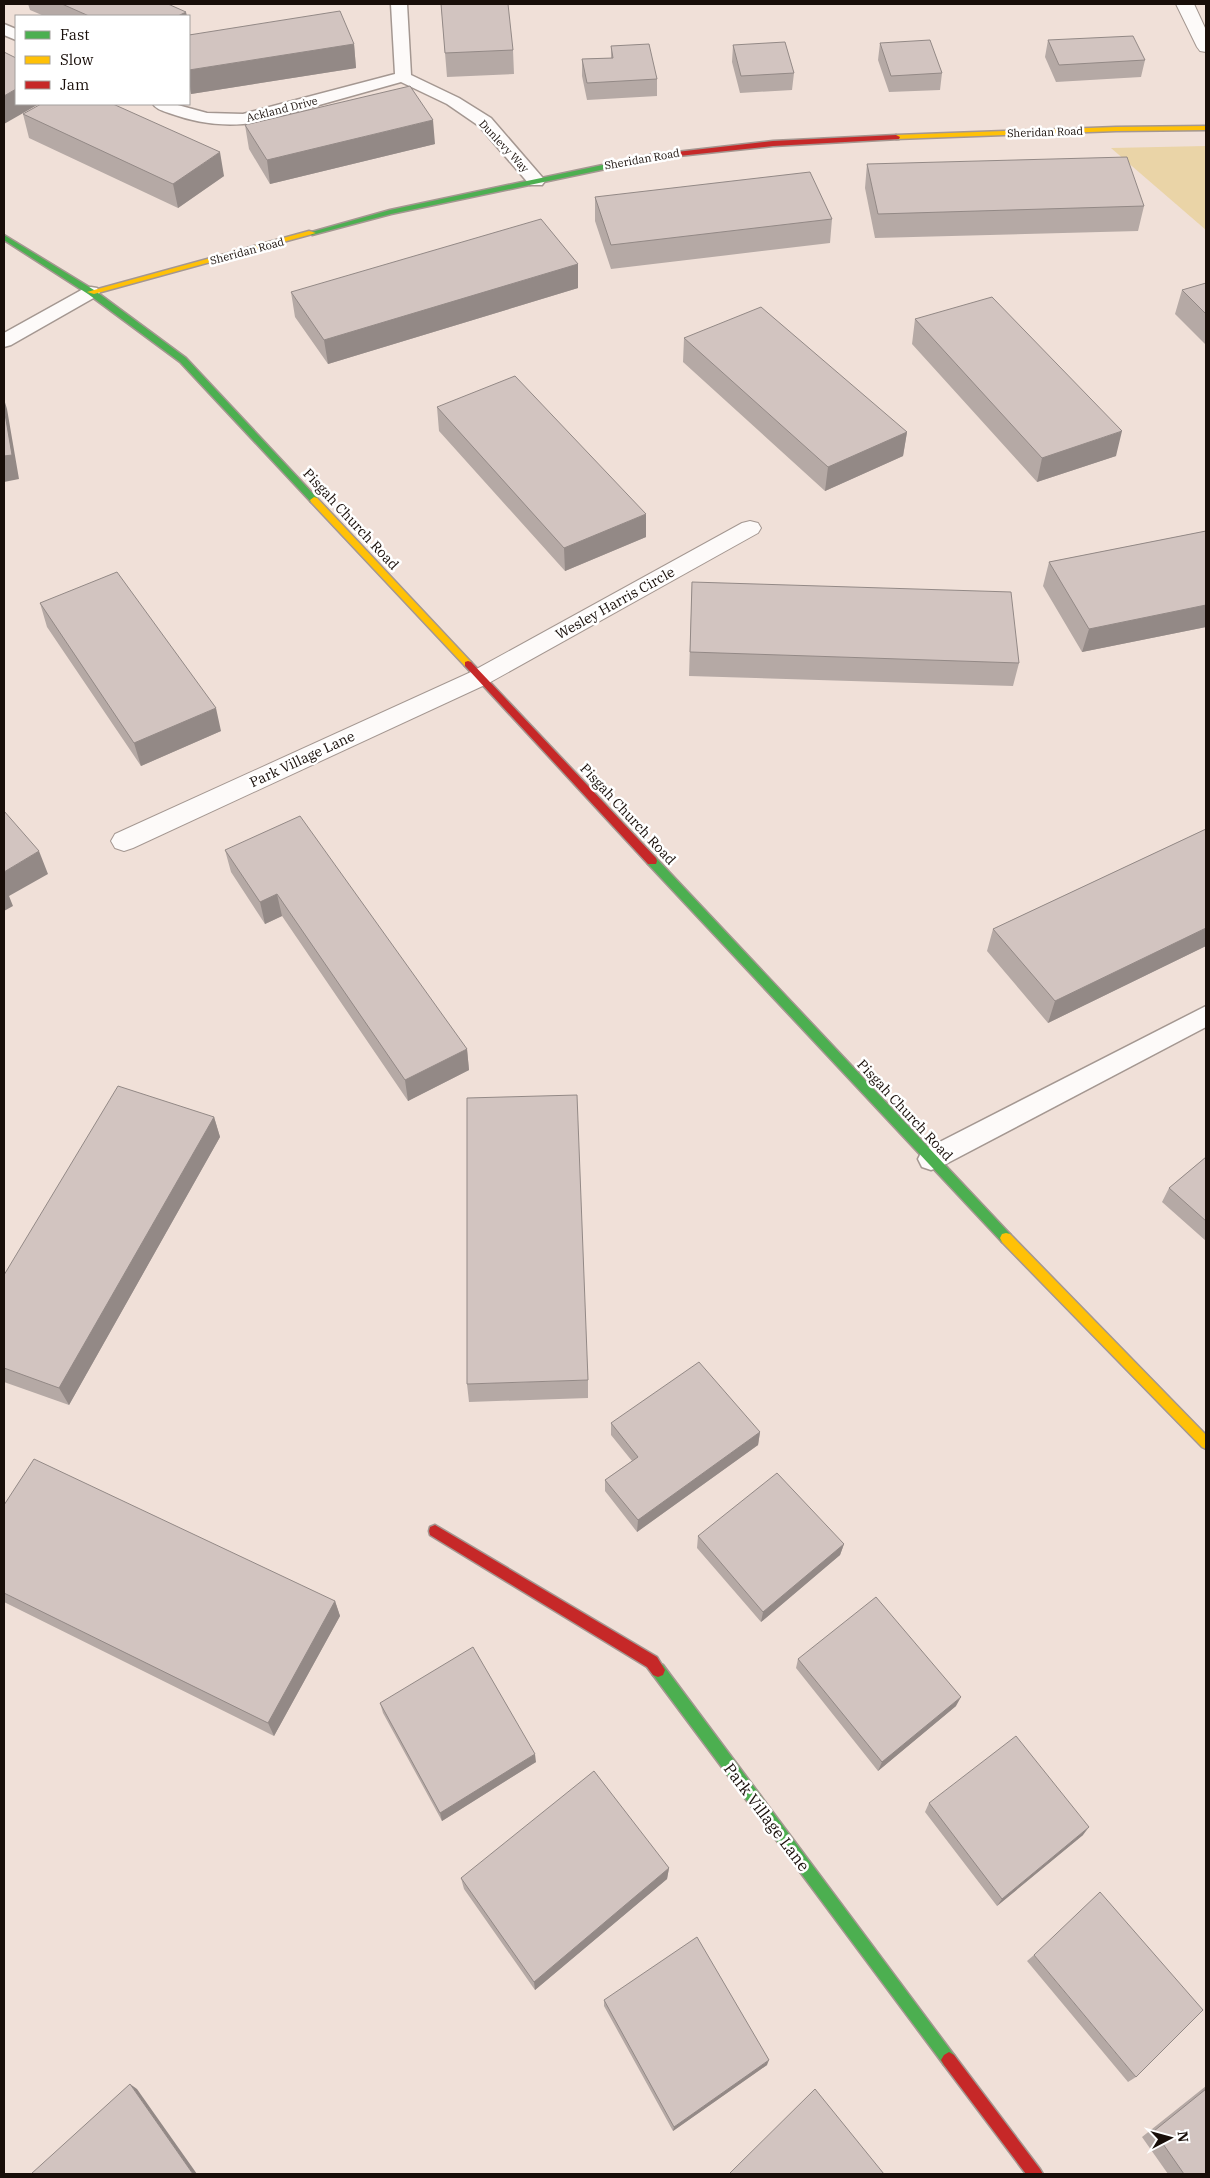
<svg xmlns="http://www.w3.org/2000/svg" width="1210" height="2178" font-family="'IBM Plex Serif',serif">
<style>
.green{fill:#ead4a7}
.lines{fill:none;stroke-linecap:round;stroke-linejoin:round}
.lane-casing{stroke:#a49791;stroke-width:3}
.street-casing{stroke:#a49791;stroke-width:2}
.fast-casing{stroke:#a49791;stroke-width:3}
.slow-casing{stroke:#a49791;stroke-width:3}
.jam-casing{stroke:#a49791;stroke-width:3}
.lane{fill:#fdfaf9;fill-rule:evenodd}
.street{fill:#fdfaf9;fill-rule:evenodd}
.fast{fill:#4caf50;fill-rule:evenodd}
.slow{fill:#ffc107;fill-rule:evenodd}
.jam{fill:#c62828;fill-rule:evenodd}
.wall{fill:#b5a9a5}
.shaded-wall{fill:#938986}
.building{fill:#d2c4c0;stroke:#938986}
.labels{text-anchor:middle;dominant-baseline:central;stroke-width:5;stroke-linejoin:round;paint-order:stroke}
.far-street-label{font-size:11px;fill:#180e09;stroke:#fff}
.street-label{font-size:14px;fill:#180e09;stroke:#fff}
.near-street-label{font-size:16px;fill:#180e09;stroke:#fff}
</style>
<rect width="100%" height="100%" fill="#f0e0d8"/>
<path class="green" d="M1206,146V230L1111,148Z"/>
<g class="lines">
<g class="lane-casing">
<path id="lane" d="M391,4H407L411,75L459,98L491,118L542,177L545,181L542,185H530L479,126L447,104L401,82L262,121C231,128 199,124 169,113C163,111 156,109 153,104H174L207,113L243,114L395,74Z
M4,24L16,29V40L4,35Z
M91,287L97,288L100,292L97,296L11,345L4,347V333L85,288Z
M1206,1006V1027L940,1167L931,1170L922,1167L918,1159L922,1151Z"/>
</g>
<g class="street-casing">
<path id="street" d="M1176,4H1194L1206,30V52L1200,51L1197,47Z
M750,521L758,523L761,528L758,533L487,684L133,848L124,851L115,848L111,841L115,834L471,672L742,523Z"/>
</g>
<g class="fast-casing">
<path id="fast" d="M650,155L654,157L653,159L391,214L312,235L308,233L390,210Z
M4,235L94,290L186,358L317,498V502H311L180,362L88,294L4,240Z
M652,857L656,858L1010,1234L1012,1238L1010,1242L1006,1243L1002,1242L648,864L647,861Z
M658,1663L663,1665L954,2055L957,2060L954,2065L949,2068L944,2065L653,1675L651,1670L653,1665Z"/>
</g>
<g class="slow-casing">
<path id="slow" d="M1206,126V130L1116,131L896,139L892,137L896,135L1116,127Z
M309,231L316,233L94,294L87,292Z
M314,497L317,498L471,662V666H465L311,502L310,500Z
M1006,1233L1010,1234L1206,1435V1449L1202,1447L1002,1242L1000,1238L1002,1234Z"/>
</g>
<g class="jam-casing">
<path id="jam" d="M896,135L900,137L899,139L773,146L650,159L646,157L650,155L773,141Z
M468,661L471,662L656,858L657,861L656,864H648L465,666V662Z
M435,1525L657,1657L665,1670L663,1675L658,1677L653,1675L647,1667L430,1535L429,1531L430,1527Z
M949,2052L954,2055L1040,2169L1043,2174H1026L944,2065L941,2060L944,2055Z"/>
</g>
<use href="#lane" class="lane"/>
<use href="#street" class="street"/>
<use href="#fast" class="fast"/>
<use href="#slow" class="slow"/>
<use href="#jam" class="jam"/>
</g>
<path class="wall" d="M28,4H168L187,16H44L30,10Z
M441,4L513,50L514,74L447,77Z
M189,27L190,34L354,44L356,68L191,94L189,86Z
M1048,40L1145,60L1141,77L1056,82L1045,57Z
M880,43L942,73L940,90L889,92L878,60Z
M733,45L794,73L792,90L740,93L732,62Z
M611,46L657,79V96L587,100L582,76V59L611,58Z
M23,114L224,176L178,208L29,138Z
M245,125L435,144L270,184L249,149Z
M867,164L1144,206L1138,231L875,238L865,188Z
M595,197L832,219L830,243L611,269L595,221Z
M578,264V288L328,364L295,317L291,292Z
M1206,283V345L1175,314L1182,290Z
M915,319L1116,456L1037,482L912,344Z
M684,338L907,432L903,456L825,491L683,362Z
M437,407L646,537L565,571L439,431Z
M1206,531V627L1082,652L1043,586L1049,562Z
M692,582L1019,663L1013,686L689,676Z
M40,603L221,731L141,766L47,627Z
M1206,829V946L1048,1023L987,951L993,929Z
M225,850L467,1049L469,1070L408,1101L282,916L265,924L231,872Z
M214,1117L220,1137L69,1405L4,1382V1275Z
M1206,1157V1241L1162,1202L1169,1188Z
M588,1380V1398L469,1402L467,1384Z
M611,1423L760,1432L758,1445L637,1532L605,1491V1480L632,1461L611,1435Z
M4,1505L335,1601L340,1616L274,1736L4,1602Z
M698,1536L844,1544L840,1555L761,1622L697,1548Z
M798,1659L956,1706L878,1771L796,1668Z
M380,1703L536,1762L442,1821L383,1713Z
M929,1803L1083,1835L997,1906L925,1812Z
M669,1868L667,1879L535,1990L464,1889L461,1878Z
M1034,1955L1136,2077L1128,2082L1027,1961Z
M604,2000L767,2065L673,2131L604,2006Z
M1206,2086V2174H1168L1142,2137Z"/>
<path class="shaded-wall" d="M186,12L187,16H178Z
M354,44L356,68L191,94L189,79V70Z
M16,89V104H39L4,124V96Z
M433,120L435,144L270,184L267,160Z
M220,152L224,176L178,208L173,184Z
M578,264V288L328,364L324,340Z
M4,399L7,409L19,479L4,482Z
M1122,431L1116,456L1037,482L1042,458Z
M907,432L903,456L825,491L828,467Z
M646,514V537L565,571L564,548Z
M1206,605V627L1082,652L1089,629Z
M216,708L221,731L141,766L134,743Z
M39,851L48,874L9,896L13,906L4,911V872Z
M277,894L282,916L265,924L260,902Z
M1206,928V946L1048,1023L1055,1001Z
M467,1049L469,1070L408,1101L405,1080Z
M214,1117L220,1137L69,1405L59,1388Z
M760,1432L758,1445L637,1532L638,1520Z
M844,1544L840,1555L761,1622L763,1612Z
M335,1601L340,1616L274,1736L268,1723Z
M961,1697L956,1706L878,1771L882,1762Z
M535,1754L536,1762L442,1821L440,1813Z
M1089,1827L1083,1835L997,1906L1002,1899Z
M669,1868L667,1879L535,1990L534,1982Z
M769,2060L767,2065L673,2131L674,2127Z
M130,2084L137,2089L197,2174H193Z"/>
<path class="building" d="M62,4H168L186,12L178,16H89Z
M441,4H508L513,50L445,53Z
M340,11L354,44L189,70V35Z
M1133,36L1145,60L1059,65L1048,40Z
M930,40L942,73L891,76L880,43Z
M785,42L794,73L741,76L733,45Z
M649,44L657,79L587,83L582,59L613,58L611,46Z
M4,52L16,58V89L4,96Z
M410,86L433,120L267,160L245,125Z
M41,104H113L220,152L173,184L23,114Z
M1127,157L1144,206L878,214L867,164Z
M810,172L832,219L611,245L595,197Z
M541,219L578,264L324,340L291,292Z
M1206,283V314L1182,290Z
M992,297L1122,431L1042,458L915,319Z
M761,307L907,432L828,467L684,338Z
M515,376L646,514L564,548L437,407Z
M4,408L12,455L4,456Z
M1206,531V605L1089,629L1049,562Z
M117,572L216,708L134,743L40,603Z
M692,582L1011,592L1019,663L690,652Z
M4,811L39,851L4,872Z
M300,816L467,1049L405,1080L277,894L260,902L225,850Z
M1206,829V928L1055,1001L993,929Z
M118,1086L214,1117L59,1388L4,1368V1275Z
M577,1095L588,1380L467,1384V1098Z
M1206,1157V1221L1169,1188Z
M699,1362L760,1432L638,1520L605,1480L638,1457L611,1423Z
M34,1459L335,1601L268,1723L4,1593V1505Z
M777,1473L844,1544L763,1612L698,1536Z
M876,1597L961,1697L882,1762L798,1659Z
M473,1647L535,1754L440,1813L380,1703Z
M1016,1736L1089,1827L1002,1899L929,1803Z
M594,1771L669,1868L534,1982L461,1878Z
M1100,1892L1203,2010L1136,2077L1034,1955Z
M697,1937L769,2060L674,2127L604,2000Z
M130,2084L193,2174H31Z
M815,2089L884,2174H729Z
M1206,2089V2174H1184L1154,2131Z"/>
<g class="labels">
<g class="far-street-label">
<text transform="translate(282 109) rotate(-14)">Ackland Drive</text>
<text transform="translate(1045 132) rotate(-2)">Sheridan Road</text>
<text transform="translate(504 146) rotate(47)">Dunlevy Way</text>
<text transform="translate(642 159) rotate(-10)">Sheridan Road</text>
<text transform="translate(247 251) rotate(-15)">Sheridan Road</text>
</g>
<g class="street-label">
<text transform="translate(351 519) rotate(47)">Pisgah Church Road</text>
<text transform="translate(615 603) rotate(-29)">Wesley Harris Circle</text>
<text transform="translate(302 759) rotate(-25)">Park Village Lane</text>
<text transform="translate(628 814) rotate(47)">Pisgah Church Road</text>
<text transform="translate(905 1110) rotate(47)">Pisgah Church Road</text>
</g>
<g class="near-street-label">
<text transform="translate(767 1817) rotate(53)">Park Village Lane</text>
</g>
</g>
<rect width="1210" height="2178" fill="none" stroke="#180e09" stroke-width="10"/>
<rect x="15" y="15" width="175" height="90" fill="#ffffff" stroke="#a39f9d"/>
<rect x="25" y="31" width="25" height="8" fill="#4caf50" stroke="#a39f9d"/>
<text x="60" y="40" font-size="15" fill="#180e09">Fast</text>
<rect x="25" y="56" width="25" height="8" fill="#ffc107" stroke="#a39f9d"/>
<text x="60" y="65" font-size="15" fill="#180e09">Slow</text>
<rect x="25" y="81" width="25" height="8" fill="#c62828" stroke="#a39f9d"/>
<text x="60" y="90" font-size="15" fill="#180e09">Jam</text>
<g transform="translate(1170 2138) rotate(84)" stroke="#ffffff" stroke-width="4" paint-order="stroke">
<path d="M0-4L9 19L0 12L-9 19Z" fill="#180e09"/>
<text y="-8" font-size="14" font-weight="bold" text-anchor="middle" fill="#180e09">N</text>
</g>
</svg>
